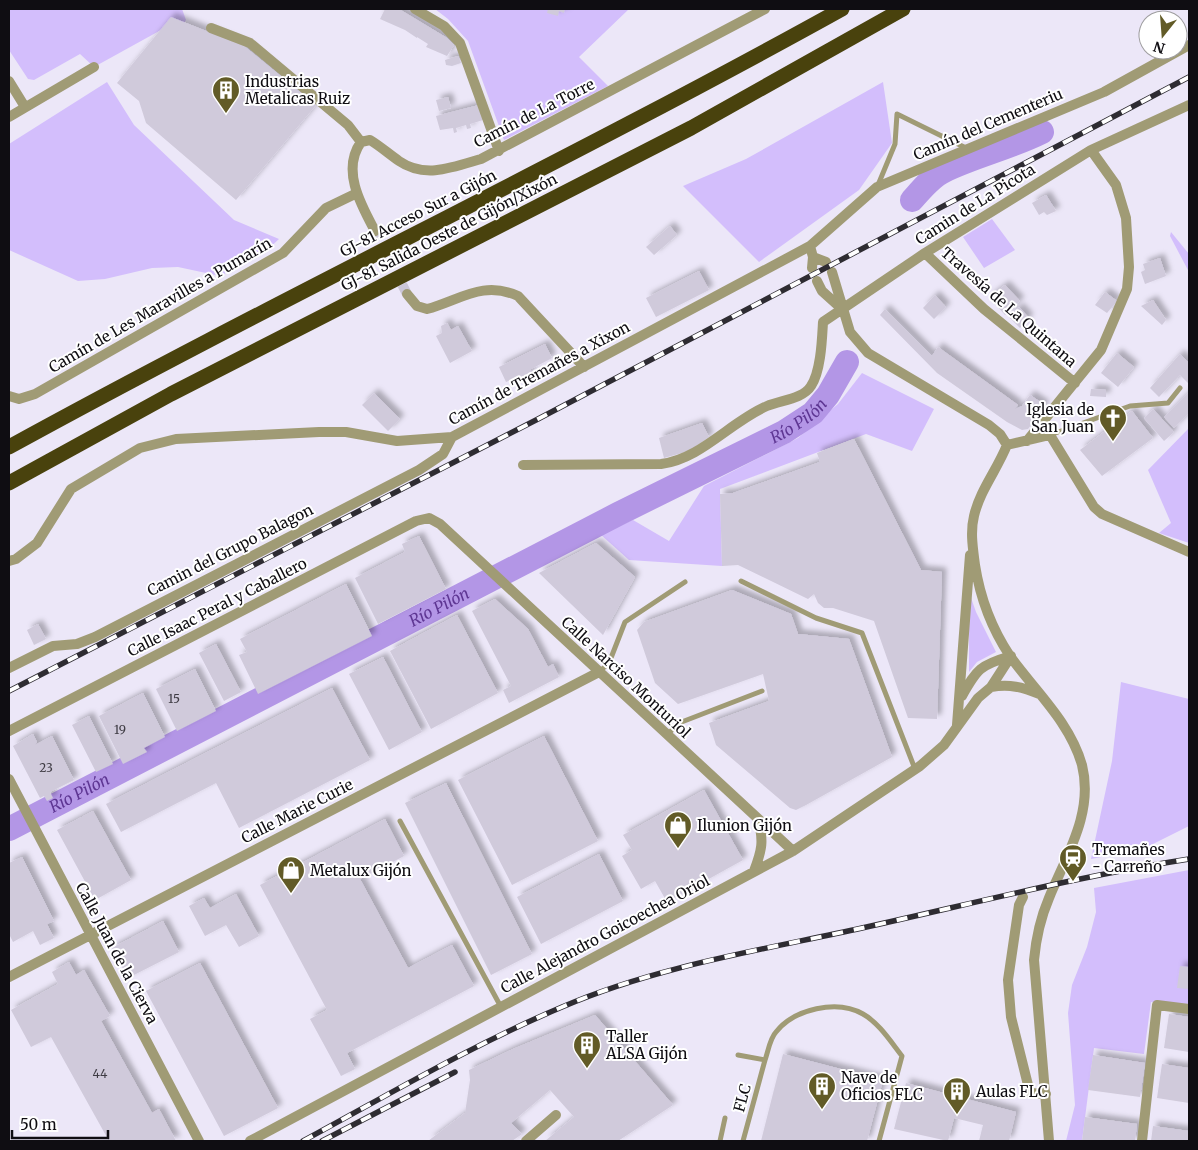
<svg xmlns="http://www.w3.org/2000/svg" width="1198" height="1150" font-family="Merriweather,serif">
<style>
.green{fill:#d3befc}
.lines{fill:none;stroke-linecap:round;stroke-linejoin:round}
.river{stroke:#b396e6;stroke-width:24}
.building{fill:#d0cadb;filter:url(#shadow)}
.street-tunnel{stroke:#cbc6d6;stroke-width:10;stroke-dasharray:10 5;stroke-linecap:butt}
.lane{stroke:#a09b75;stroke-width:5}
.street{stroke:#a09b75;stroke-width:10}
.highway{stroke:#49420d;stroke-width:15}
.rail-casing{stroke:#2e2c32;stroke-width:5.5}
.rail{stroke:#fff;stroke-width:4;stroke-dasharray:11;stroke-linecap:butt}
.labels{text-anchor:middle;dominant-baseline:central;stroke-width:4;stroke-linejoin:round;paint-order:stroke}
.number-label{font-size:12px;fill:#3f3c44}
.poi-label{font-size:15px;fill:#0f0d12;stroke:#fff;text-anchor:start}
.street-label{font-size:15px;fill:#0f0d12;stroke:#fff}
.water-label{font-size:16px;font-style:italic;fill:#5e3693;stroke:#fff}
</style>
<defs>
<filter id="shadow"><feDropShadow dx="4.5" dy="-4.5" stdDeviation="2.5" flood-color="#0004"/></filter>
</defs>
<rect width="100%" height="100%" fill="#ece7f8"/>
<path class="green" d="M9,9H182L186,20L184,23L161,30L94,67L80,54L34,80L28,79L9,50Z
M435,9H629L579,57L608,86L504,140L468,41L448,19Z
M107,82L134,125L234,220L279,239L264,253L220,276L178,267L152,268L105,279L78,281L9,250V144Z
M883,82L892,143L859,190L759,262L683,186L746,159Z
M992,219L1015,250L984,268L963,237Z
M1171,232L1189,254V272L1170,236Z
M862,373L934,409L912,451L866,434L720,489L722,566L629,560L600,534L633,520L669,541L704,486L798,438L838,404Z
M1189,428V543L1159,533L1171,523L1148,470Z
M969,592L976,612L996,652L977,662L969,672Z
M1121,682L1189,699V826L1143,849L1091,859L1112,761Z
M1189,870V1006L1151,1002L1144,1054L1094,1048L1082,1141H1066L1075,1105L1068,1013L1072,985L1087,947L1096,912L1094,888Z"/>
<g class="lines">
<g class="river">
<path d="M912,200C921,190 931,177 944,171C975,156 1010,148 1042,132"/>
<path id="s1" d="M9,829L618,514L784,432L813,413L828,395L847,362"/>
</g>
</g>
<path class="building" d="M385,9H399L447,38L454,45L447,56L426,47L428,44L417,37V38L405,30L380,19Z
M548,9H565L564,13L559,11L558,16L547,13Z
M171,17L244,46L316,105L236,200L146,123L139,101L117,83Z
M458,56L461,63L452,66L446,65L445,60Z
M448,97L451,108L439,111L436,100Z
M479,105L483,120L470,124L471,128L467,129L466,125L456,128L457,132L454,133L453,128L440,130L436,116Z
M1046,195L1056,211L1047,215L1044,212L1039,215L1032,203Z
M670,226L677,235L654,255L646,247Z
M1160,258L1166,276L1145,284L1141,272L1145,270L1143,264Z
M699,271L709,290L656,317L646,298Z
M1005,285L1020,301L1005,315L989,297Z
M1105,292L1117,301L1107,313L1095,305Z
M935,295L946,307L934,319L923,308Z
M1153,300L1166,320L1162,325L1141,306Z
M1019,307L1029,318L1020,328L1009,317Z
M885,309L932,356L938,347L1018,405L1015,409L1022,406L1030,395L1045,405L1028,429L1022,430L1007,422L937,373L880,315Z
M447,323L451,330L458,326L472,351L450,363L436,336L442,333L441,326Z
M545,344L552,358L531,369V374L515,382L513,379L506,382L499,367Z
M1117,353L1134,367L1118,387L1101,373Z
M1180,354L1189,363V384L1180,375L1159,397L1150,388Z
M1091,389L1106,390V397L1090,396Z
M1189,392V413L1174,428L1164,417Z
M374,393L400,419L388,431L362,405Z
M1153,409L1174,432L1164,441L1144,418Z
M1132,411L1153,438L1102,476L1080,450Z
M702,423L709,437L689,451L664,458L659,438Z
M854,439L921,570L942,572L937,719L908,718L874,621L833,608H824L818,603L814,594L808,599L738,565L722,566L720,494L733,493L820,462L817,453Z
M419,536L446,589L378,624L355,578L405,552L402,544Z
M596,543L635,577L603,635L539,573Z
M346,584L372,636L258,694L239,655L247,652L240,639Z
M732,590L791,614L798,634L849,639L892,757L806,805L796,810L790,808L716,745L709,723L769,701L763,674L678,704L655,683L637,630L644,622Z
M495,599L528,629L548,667L553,664L559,677L509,703L503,690L511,686L472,611Z
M457,615L498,693L431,729L390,651Z
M38,624L46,639L34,645L27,630Z
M216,644L241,692L224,701L199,653Z
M383,657L422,732L389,750L349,674Z
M195,669L216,711L177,731L156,689Z
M332,688L370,760L239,828L216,783L121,832L106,804Z
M143,693L165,737L144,748L147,752L123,764L99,716Z
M89,716L113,764L96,772L72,725Z
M33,734L37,742L35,745L52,736L74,780L50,792L53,798L47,801L44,796L40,798L13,746Z
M544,736L598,841L512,885L458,780Z
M446,783L532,954L491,975L405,803Z
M704,790L743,860L667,902L655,881L641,889L622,856L632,850L623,835Z
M93,811L131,880L95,900L57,830Z
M385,819L404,856L360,879L408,968L452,945L474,986L347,1053L355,1069L341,1076L310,1019L327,1010L260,885Z
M599,854L623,901L541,944L517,897Z
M22,857L54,921L47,924L54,938L40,945L33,931L13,942L9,934V863Z
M236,894L259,936L239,947L226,925L205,936L189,906L204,898L210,908Z
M163,921L179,952L128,978L112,948Z
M69,962L76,975L84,970L110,1016L101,1021L152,1113L159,1109L176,1141H109L51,1037L31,1047L11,1010L58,984L52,972Z
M200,963L278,1108L224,1136L146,991Z
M1180,966L1189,967V989L1177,988Z
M1169,1014L1189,1017V1052L1164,1048Z
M595,1015L673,1105L618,1141H545L574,1117L550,1090L511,1123L522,1134L512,1141H428L465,1113L470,1080L469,1070L513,1049Z
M783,1054L883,1080L867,1141H761Z
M1093,1055L1145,1063L1140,1097L1088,1090Z
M1162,1064L1189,1068V1103L1157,1098Z
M906,1083L1016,1112L1009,1141H979L983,1125L954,1118L948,1141L894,1129Z
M1085,1117L1137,1124L1135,1141H1082Z
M1153,1126L1189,1131V1141H1151Z"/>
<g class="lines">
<path class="street-tunnel" d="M375,231L407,294"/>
<path class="lane" d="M878,185L895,144L897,114L966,148
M1050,435L1130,406L1168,403L1180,388
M741,581L816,618L862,633L915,769
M599,672L609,663L625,622L685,582
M667,735L679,723L762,691
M400,821L501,1007
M738,1055L765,1060C768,1052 770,1038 776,1032C794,1009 837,999 863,1014C879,1023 891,1042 902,1056L879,1141
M720,1141L725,1118
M743,1141L765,1060"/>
<path class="street" d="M415,9L444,26L460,43L499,151
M211,28L250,43L348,125L361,142
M9,81L25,107
M9,117L94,67
M375,231C361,205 341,170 361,142L370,140C380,146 389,154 399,161C425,179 454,167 481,159L765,9
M810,246L813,257L812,268
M925,253L984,309L1075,383
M813,257L826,262
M832,272L850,332L868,353L989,425L1000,434L1007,445C997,470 980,490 974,516C970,532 973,549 975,565C980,597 992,629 1010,656C1035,691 1070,722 1082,765C1094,813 1066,856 1049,898C1040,919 1036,938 1034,960L1049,1141
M817,281L822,291L842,309
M407,294L417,306L427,309C460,300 483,280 518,296L584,367
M9,396L19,399L35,394L283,253L326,208L355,194
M1027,441L1101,350L1127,289L1129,267L1126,218L1116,185L1091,150
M1007,445L1050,435L1094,507L1102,514L1189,552
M523,465L661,464C701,459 730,422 767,406C781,400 803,399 811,386C821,371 822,339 823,322L925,253L1091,150L1189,105
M9,561L16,559L37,543L71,489L140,448L176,439L319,432H346L397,441L452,437L810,246L877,187L1104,92L1189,45
M9,668L53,646L77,644L95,637L419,470L443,454L452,437
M991,687C1010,684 1022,687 1039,694
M962,696C977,669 980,665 1011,656
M957,725L970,555
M9,731L416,521L429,518L440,524L793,851
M9,779L199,1141
M754,871C762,850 764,841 758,819
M1023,897L1019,905L1008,980L1011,1017L1030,1093L1046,1094
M9,977L599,672
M250,1141L793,851L920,766L944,745L978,698L991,687L1011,656
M526,1141L556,1115
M1142,1141L1157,1005L1189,1009"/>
<path class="highway" d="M9,447C284,296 568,161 842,9
M9,483L171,394L691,128L903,9"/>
<g class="rail-casing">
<path id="rail" d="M9,691L538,419L1189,77
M303,1141C388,1095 472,1045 562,1007C657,966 762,950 862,928C971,904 1079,876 1189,859
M322,1141L455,1072"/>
</g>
<use href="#rail" class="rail"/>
</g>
<defs>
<g id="building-pin" transform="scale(1.4375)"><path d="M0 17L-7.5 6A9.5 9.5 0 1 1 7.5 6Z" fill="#625b27" stroke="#fff"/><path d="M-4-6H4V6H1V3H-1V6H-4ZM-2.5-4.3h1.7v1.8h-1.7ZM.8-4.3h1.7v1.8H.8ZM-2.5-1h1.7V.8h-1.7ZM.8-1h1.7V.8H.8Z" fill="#fff"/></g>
<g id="church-pin" transform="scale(1.4375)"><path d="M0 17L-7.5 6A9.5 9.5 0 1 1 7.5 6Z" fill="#625b27" stroke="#fff"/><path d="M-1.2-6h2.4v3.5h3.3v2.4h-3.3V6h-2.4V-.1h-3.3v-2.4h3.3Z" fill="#fff"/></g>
<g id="shop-pin" transform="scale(1.4375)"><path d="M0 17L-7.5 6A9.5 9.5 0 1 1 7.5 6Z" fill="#625b27" stroke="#fff"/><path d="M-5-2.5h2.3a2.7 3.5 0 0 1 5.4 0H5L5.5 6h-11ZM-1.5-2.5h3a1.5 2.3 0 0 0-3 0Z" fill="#fff"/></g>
<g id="station-pin" transform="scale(1.4375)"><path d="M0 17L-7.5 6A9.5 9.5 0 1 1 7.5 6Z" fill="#625b27" stroke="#fff"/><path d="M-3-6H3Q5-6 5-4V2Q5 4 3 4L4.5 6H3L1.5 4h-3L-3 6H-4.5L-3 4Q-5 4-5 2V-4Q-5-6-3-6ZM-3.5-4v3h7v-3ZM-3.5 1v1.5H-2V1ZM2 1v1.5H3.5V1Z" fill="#fff"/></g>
</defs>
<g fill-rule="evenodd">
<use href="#building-pin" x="226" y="90"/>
<use href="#church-pin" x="1113" y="418"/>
<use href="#shop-pin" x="678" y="825"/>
<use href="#station-pin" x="1073" y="858"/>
<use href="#shop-pin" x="291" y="870"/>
<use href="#building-pin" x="587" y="1045"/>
<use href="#building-pin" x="822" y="1086"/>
<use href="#building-pin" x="957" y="1091"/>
</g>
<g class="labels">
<g class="number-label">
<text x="174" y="698">15</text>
<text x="120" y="729">19</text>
<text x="46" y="767">23</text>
<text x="100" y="1073">44</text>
</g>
<g class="poi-label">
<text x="245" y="81">Industrias<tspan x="245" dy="17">Metalicas Ruiz</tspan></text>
<text x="1094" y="409" text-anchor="end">Iglesia de<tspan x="1094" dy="17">San Juan</tspan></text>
<text x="697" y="825">Ilunion Gijón</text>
<text x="1092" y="849">Tremañes<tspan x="1092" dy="17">- Carreño</tspan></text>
<text x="310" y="870">Metalux Gijón</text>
<text x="606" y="1036">Taller<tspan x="606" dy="17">ALSA Gijón</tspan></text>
<text x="841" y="1077">Nave de<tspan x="841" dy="17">Oficios FLC</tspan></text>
<text x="976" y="1091">Aulas FLC</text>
</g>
<g class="street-label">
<text transform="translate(534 113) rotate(-27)">Camín de La Torre</text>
<text transform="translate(988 124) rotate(-23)">Camín del Cementeriu</text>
<text transform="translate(975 204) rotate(-32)">Camin de La Picota</text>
<text transform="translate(418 213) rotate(-27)">GJ-81 Acceso Sur a Gijón</text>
<text transform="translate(449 232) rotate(-27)">GJ-81 Salida Oeste de Gijón/Xixón</text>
<text transform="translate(160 305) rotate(-30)">Camín de Les Maravilles a Pumarín</text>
<text transform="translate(1009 307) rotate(41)">Travesía de La Quintana</text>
<text transform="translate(539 373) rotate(-28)">Camín de Tremañes a Xixon</text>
<text transform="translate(230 550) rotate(-27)">Camin del Grupo Balagon</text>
<text transform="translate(217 607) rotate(-27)">Calle Isaac Peral y Caballero</text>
<text transform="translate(626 677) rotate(43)">Calle Narciso Monturiol</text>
<text transform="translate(297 811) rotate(-27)">Calle Marie Curie</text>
<text transform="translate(605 934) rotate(-28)">Calle Alejandro Goicoechea Oriol</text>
<text transform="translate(117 953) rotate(62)">Calle Juan de la Cierva</text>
<text transform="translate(742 1098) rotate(-75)">FLC</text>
</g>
<g class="water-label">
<text stroke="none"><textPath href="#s1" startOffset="889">Río Pilón</textPath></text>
<text stroke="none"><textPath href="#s1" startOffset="484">Río Pilón</textPath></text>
<text stroke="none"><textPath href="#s1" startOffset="79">Río Pilón</textPath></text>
</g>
</g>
<rect width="1198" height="1150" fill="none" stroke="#0f0d12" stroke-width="20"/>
<g transform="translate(1163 35) rotate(197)"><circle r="24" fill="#ffffff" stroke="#9f9ea0"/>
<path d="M0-4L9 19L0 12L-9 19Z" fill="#625b27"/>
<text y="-8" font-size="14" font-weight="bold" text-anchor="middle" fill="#0f0d12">N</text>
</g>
<path d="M12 1130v8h96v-8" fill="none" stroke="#0f0d12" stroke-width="2.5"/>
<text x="20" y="1130" font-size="15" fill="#0f0d12" stroke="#ffffff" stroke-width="4" paint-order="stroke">50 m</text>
</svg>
